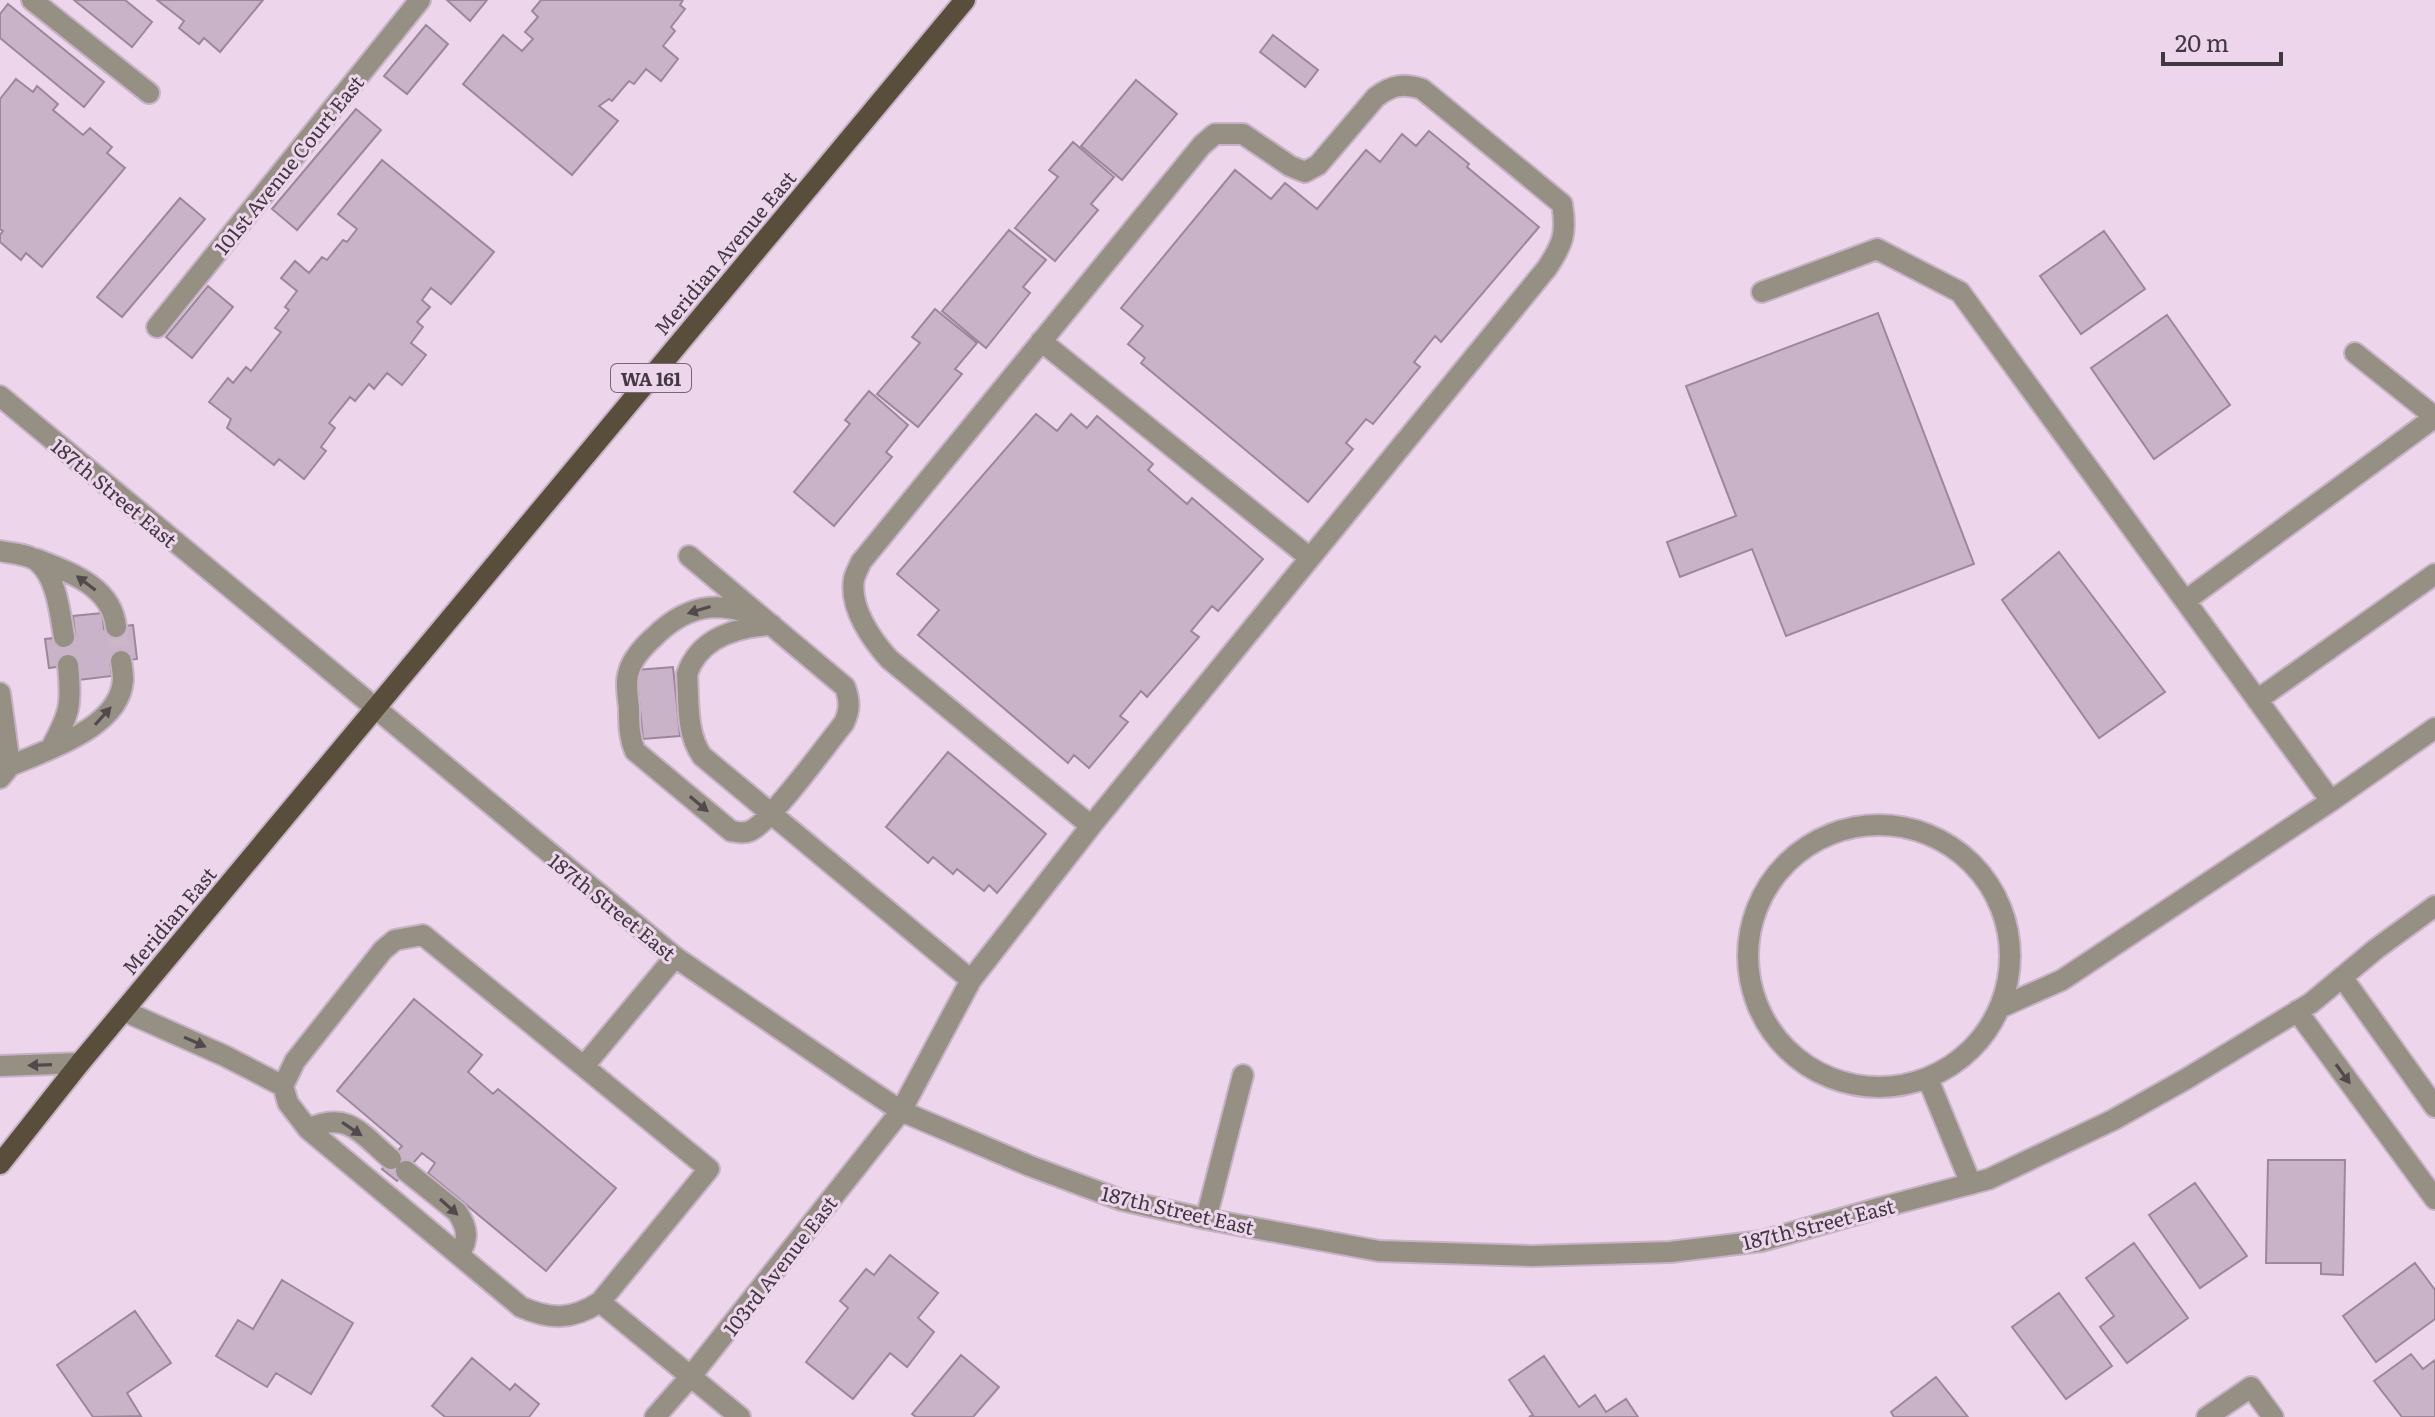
<svg xmlns="http://www.w3.org/2000/svg" width="2435" height="1417" font-family="Literata,serif">
<style>
.building{fill:#c9b3c8;stroke:#9c879b;stroke-width:2}
.lines{fill:none;stroke-linecap:round;stroke-linejoin:round}
.minor-tunnel{stroke:#cbb6ca;stroke-width:20;stroke-dasharray:20 10;stroke-linecap:butt}
.minor-casing{stroke:#c7b3c6;stroke-width:24}
.major-casing{stroke:#c7b3c6;stroke-width:24}
.minor{stroke:#958f84;stroke-width:20}
.major{stroke:#594e3b;stroke-width:20}
.oneway{fill:#52494e}
.labels{text-anchor:middle;dominant-baseline:central;stroke-width:6;stroke-linejoin:round;paint-order:stroke}
.shield{fill:#edd6ec;stroke:#756774;stroke-width:2}
.shield-label{font-size:18px;font-weight:bold;fill:#413841}
.street-label{font-size:20px;fill:#413841;stroke:#edd6ec}
</style>
<rect width="100%" height="100%" fill="#edd6ec"/>
<path class="building" d="M74,0H125L152,22L132,47Z
M157,0H263L220,52L204,38L199,44L179,28L184,21Z
M447,0H487L470,21Z
M541,0H683L680,5L685,9L671,27L675,31L663,46L678,59L661,81L646,69L634,84L629,81L612,101L609,99L599,106L618,121L572,175L463,84L503,35L522,51L533,39L525,32L538,17L532,11Z
M8,4L104,82L84,107L0,38V14Z
M426,25L448,44L407,94L384,76Z
M1273,35L1318,70L1305,87L1260,52Z
M16,79L33,92L37,86L58,104L53,110L83,135L90,128L112,147L107,153L125,168L42,267L26,253L21,260L0,242V235L3,231L0,229V99Z
M1136,80L1177,114L1122,180L1081,146Z
M356,109L381,130L297,230L272,209Z
M1429,131L1469,164L1467,167L1539,227L1441,342L1435,336L1414,362L1420,367L1373,424L1366,419L1346,443L1353,449L1308,502L1141,363L1145,358L1128,344L1143,326L1121,308L1235,170L1271,199L1285,183L1317,209L1366,150L1380,162L1402,134L1416,146Z
M1073,142L1114,177L1091,204L1098,210L1055,261L1015,228L1058,177L1049,170Z
M382,160L494,252L451,304L431,288L422,300L430,307L417,322L423,327L411,343L426,355L402,385L387,373L374,389L369,384L355,401L350,397L329,423L335,428L321,447L326,451L304,479L279,459L274,465L227,428L231,419L209,402L228,378L233,383L246,367L251,371L281,332L275,328L289,310L285,307L297,291L281,278L295,261L309,273L322,257L327,260L343,240L347,242L357,229L338,214Z
M180,198L205,219L122,317L97,297Z
M1009,230L1046,260L1023,287L1030,293L986,348L942,311Z
M2104,231L2145,289L2081,334L2040,276Z
M208,286L233,307L192,358L166,337Z
M935,309L977,343L955,369L962,374L918,427L877,394L920,343L912,337Z
M1878,313L1974,564L1786,636L1752,549L1680,577L1667,542L1736,516L1686,386Z
M2167,315L2230,405L2154,459L2091,368Z
M869,391L908,425L886,452L892,457L834,526L794,492L850,424L845,420Z
M1036,414L1057,431L1071,414L1087,428L1097,416L1153,464L1148,470L1187,504L1192,498L1263,559L1218,611L1212,606L1191,631L1199,637L1147,697L1141,691L1120,716L1128,722L1089,768L1074,755L1068,763L918,635L939,610L897,574Z
M2059,552L2165,692L2099,738L2002,600Z
M102,613L104,629L133,625L137,659L110,663L112,676L79,680L77,664L49,668L45,639L75,636L73,616Z
M673,667L680,736L643,739L636,670Z
M948,752L1046,834L997,893L989,885L984,891L957,869L953,874L933,857L928,863L886,827Z
M414,999L482,1055L468,1072L493,1094L498,1089L616,1188L546,1271L428,1173L435,1163L422,1153L397,1181L382,1169L402,1146L337,1091Z
M2268,1160H2345L2343,1275L2321,1274V1263H2266Z
M2195,1183L2247,1256L2200,1288L2149,1215Z
M2134,1243L2188,1318L2127,1363L2100,1327L2114,1316L2086,1278Z
M890,1255L938,1293L918,1318L934,1332L907,1367L890,1353L853,1399L806,1362L848,1308L840,1301L866,1269L874,1275Z
M2415,1263L2435,1290V1319L2376,1362L2343,1316Z
M282,1280L353,1323L311,1394L276,1373L267,1387L216,1356L238,1320L253,1329Z
M2059,1293L2112,1366L2066,1399L2012,1327Z
M135,1311L171,1363L127,1393L141,1416L93,1417L57,1365Z
M2411,1354L2423,1369L2435,1360V1417H2402L2374,1381Z
M961,1355L999,1387L973,1417H916L912,1414Z
M1544,1356L1579,1407L1595,1395L1606,1412L1626,1399L1638,1417H1529L1533,1415L1509,1380Z
M472,1358L510,1390L515,1384L539,1404L529,1417H445L432,1406Z
M1936,1377L1968,1417H1894L1891,1412Z"/>
<g class="lines">
<path class="minor-tunnel" d="M116,627L121,661"/>
<g class="minor-casing">
<path id="minor" d="M32,0L149,93
M1762,292L1877,249L1960,292L2331,801L2062,980L1999,1008
M157,327L420,0
M1041,341L1310,558
M2355,353L2435,417
M0,396L675,957L856,1081L901,1111L1030,1166L1121,1200L1206,1219L1379,1251L1531,1256L1670,1252L1762,1241L1879,1208L1989,1179L2113,1120L2186,1079L2311,1003L2376,949L2435,906
M0,551C10,553 28,554 37,561C57,577 60,614 64,637
M689,556L845,687C850,701 850,710 844,723C827,744 770,823 750,831C743,834 738,832 731,831L635,751C629,737 629,723 629,708C628,697 625,682 629,671C633,657 644,646 654,637C691,600 729,599 772,625
M36,559C69,572 112,586 116,627
M2185,601L2435,417
M771,625C737,627 699,638 687,674C689,702 686,733 702,756L971,980
M0,693L10,766L0,778
M2257,700L2435,574
M51,748C70,713 72,705 68,665
M10,766C46,750 120,728 123,680C123,674 122,667 121,661
M2331,801L2435,728
M1748 956a131 131 0 1 1 262 0a131 131 0 1 1-262 0Z
M423,935L709,1169L600,1302C572,1320 551,1320 521,1307L308,1129L288,1103L283,1086L295,1061L383,950L395,940Z
M2342,977L2435,1107
M124,1011L225,1056L283,1086
M2297,1011L2435,1199
M0,1066L80,1063
M584,1066L675,957
M1928,1079L1971,1184
M308,1129C348,1110 361,1134 391,1159
M406,1171L457,1212C468,1228 469,1239 459,1255
M1206,1219L1243,1075
M600,1302L740,1417
M655,1417L691,1376L901,1111L971,980L1091,826L889,659C872,640 849,608 854,579C855,574 859,567 861,562L1202,145L1215,134H1243L1290,166L1305,172L1318,165L1376,97C1392,85 1403,83 1422,89L1562,204C1567,233 1563,244 1547,268L1091,826
M2207,1417L2251,1387L2273,1417"/>
</g>
<g class="major-casing">
<path id="major" d="M0,1164L80,1063L965,0"/>
</g>
<use href="#minor" class="minor"/>
<use href="#major" class="major"/>
</g>
<defs><path id="oneway-solid" d="M-6-.8H1V-3.2L6.5 0L1 3.2V.8H-6Z" transform="scale(2)"/></defs>
<g class="oneway">
<use href="#oneway-solid" transform="translate(86 583) rotate(-143)"/>
<use href="#oneway-solid" transform="translate(699 610) rotate(163)"/>
<use href="#oneway-solid" transform="translate(103 716) rotate(-48)"/>
<use href="#oneway-solid" transform="translate(699 804) rotate(40)"/>
<use href="#oneway-solid" transform="translate(195 1042) rotate(24)"/>
<use href="#oneway-solid" transform="translate(40 1065) rotate(178)"/>
<use href="#oneway-solid" transform="translate(2343 1074) rotate(54)"/>
<use href="#oneway-solid" transform="translate(352 1129) rotate(34)"/>
<use href="#oneway-solid" transform="translate(449 1207) rotate(42)"/>
</g>
<g class="labels">
<rect class="shield" x="611" y="364" width="80" height="28" rx="6"/>
<g class="shield-label">
<text x="651" y="378">WA 161</text>
</g>
<g class="street-label">
<text transform="translate(288 164) rotate(-51)">101st Avenue Court East</text>
<text transform="translate(724 252) rotate(-50)">Meridian Avenue East</text>
<text transform="translate(115 492) rotate(40)">187th Street East</text>
<text transform="translate(613 906) rotate(39)">187th Street East</text>
<text transform="translate(168 920) rotate(-50)">Meridian East</text>
<text transform="translate(1178 1209) rotate(13)">187th Street East</text>
<text transform="translate(1818 1223) rotate(-14)">187th Street East</text>
<text transform="translate(779 1265) rotate(-52)">103rd Avenue East</text>
</g>
</g>
<path d="M2163 52v12h118v-12" fill="none" stroke="#413841" stroke-width="4"/>
<text x="2175" y="52" font-size="24" fill="#413841" stroke="#edd6ec" stroke-width="6" paint-order="stroke">20 m</text>
</svg>
